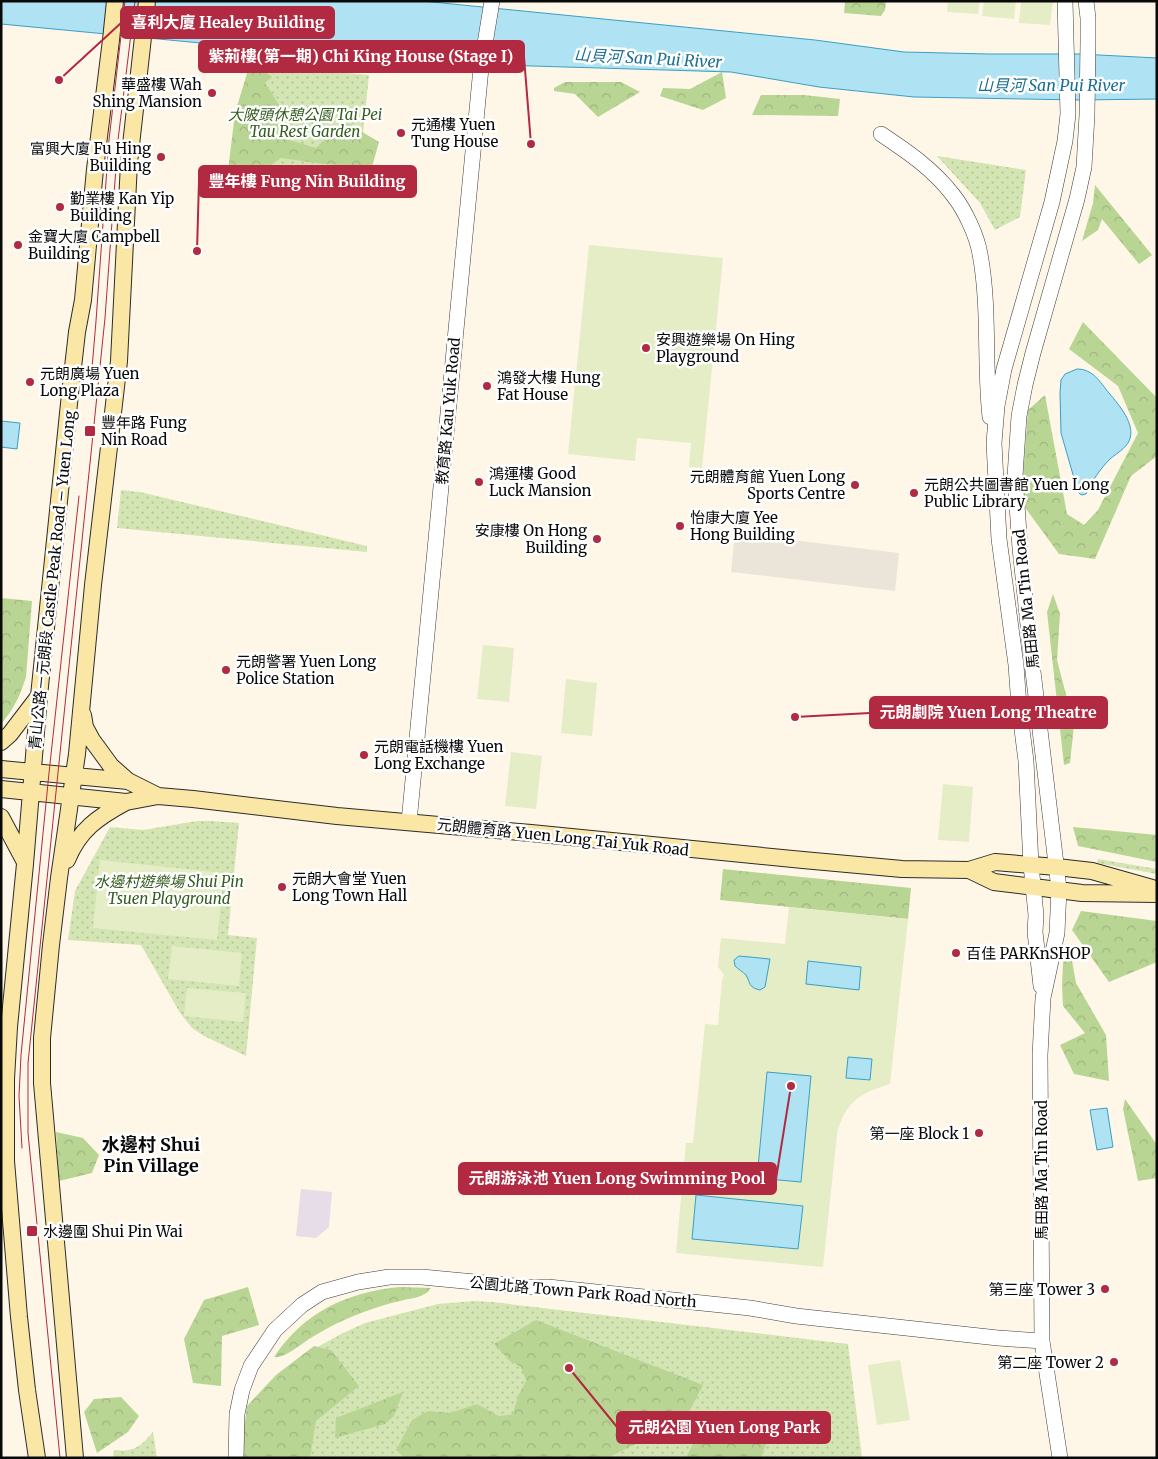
<svg xmlns="http://www.w3.org/2000/svg" width="1158" height="1459" font-family="Merriweather,'Noto Sans TC',serif">
<style>
.industrial{fill:#e6dde9}
.green{fill:url(#green-dots)}
.forest{fill:url(#forest-crowns)}
.pitch{fill:#e4edc5}
.plaza{fill:#ebe4d9}
.water{fill:#afe2f2;stroke:#3a9fc5}
.lines{fill:none;stroke-linecap:round;stroke-linejoin:round}
.tertiary-casing{stroke:#3c3c3c;stroke-width:16}
.secondary-casing{stroke:#2b2b2b;stroke-width:18}
.tertiary{stroke:#fff;stroke-width:15}
.secondary{stroke:#fbe7a5;stroke-width:16}
.tram{stroke:#b12a41;stroke-width:1}
.poi-dot{fill:#b12a41;stroke:#fff;stroke-width:2}
.labels{text-anchor:middle;dominant-baseline:central;stroke-width:5;stroke-linejoin:round;paint-order:stroke}
.poi-label{font-size:15px;fill:#090909;stroke:#fff;text-anchor:start}
.park-label{font-size:15px;font-style:italic;fill:#335c1f;stroke:#fff}
.street-label{font-size:15px;fill:#090909;stroke:#fff}
.water-label{font-size:16px;font-style:italic;fill:#1b6e93;stroke:#fff}
.quarter-label{font-size:18px;font-weight:bold;fill:#090909;stroke:#fff}
.leader{fill:none;stroke:#b12a41;stroke-width:2}
.callout-dot{fill:#b12a41;stroke:#fff;stroke-width:2}
.callout{fill:#b12a41;stroke:#b12a41;stroke-width:2}
.callout-label{font-size:16px;text-anchor:middle;font-weight:bold;fill:#fff}
</style>
<defs>
<pattern id="green-dots" width="8" height="8" patternUnits="userSpaceOnUse" patternTransform="scale(1.25)"><rect width="8" height="8" fill="#d4e5b4"/><path d="M2 2h.1M6 6h.1" fill="none" stroke="#b5c399" stroke-width="1.8" stroke-linecap="round"/></pattern>
<pattern id="forest-crowns" width="20" height="18" patternUnits="userSpaceOnUse" patternTransform="scale(1.25)"><rect width="20" height="18" fill="#b9d594"/><path d="M2 6a3 3 0 1 1 6 0M12 15a3 3 0 1 1 6 0" fill="none" stroke="#9eb67e"/></pattern>
</defs>
<rect width="100%" height="100%" fill="#fef7e7"/>
<path class="industrial" d="M301,1189L332,1192L329,1227L316,1238L296,1236Z"/>
<path class="green" d="M257,65L369,75L358,183L246,170Z
M937,156L1026,170L1020,217L995,230L980,203Z
M121,490L140,492L367,546V552L117,528Z
M197,821H211L239,823L228,935L257,938L246,1056L204,1036L192,1028L180,1013L141,945L68,940L75,891L110,827L143,830Z
M1098,859L1157,869V874L1097,863Z
M475,1301L492,1302L848,1344L862,1458H259L301,1356L341,1334L365,1323L438,1304Z
M153,1432L157,1458H113L114,1450C135,1452 140,1447 153,1432Z"/>
<path class="forest" d="M845,1H886L885,10L881,16L844,13Z
M251,60L272,77L265,83L281,108L280,137L316,148L344,121L379,142L372,167L323,164L281,158L241,185L227,179L235,113Z
M722,72L726,98L703,110L660,96L663,88L690,89Z
M565,82H621L640,92L598,117L575,94L554,91V88Z
M761,95H804L840,99L838,116L752,115Z
M1095,185L1152,255L1139,264L1102,219L1098,230L1082,241L1093,203Z
M1083,322L1157,398V456L1131,476L1095,559L1059,554L1021,502L1028,410L1045,395L1067,514L1084,525L1098,510L1138,433L1118,386L1069,349Z
M1053,594L1060,614L1057,660L1074,725L1070,763L1064,765L1047,612Z
M1,598L32,601L26,677C20,696 14,709 1,724Z
M1073,827L1157,835V862L1078,846Z
M723,869L911,888L908,919L720,900Z
M1081,911L1157,921V962L1109,982L1072,930Z
M1064,944L1070,950L1076,983L1106,1035L1109,1081L1074,1074L1060,1045L1085,1033L1063,1006L1062,985Z
M1125,1099L1157,1145V1178L1138,1181L1123,1109Z
M56,1132L83,1138L99,1155L92,1173L59,1181Z
M248,1287L259,1325L222,1336L221,1386L193,1383L184,1339L204,1300Z
M400,1287L431,1288C425,1298 410,1298 400,1301C370,1308 340,1320 314,1336C303,1342 285,1359 274,1357C304,1312 347,1292 400,1287Z
M536,1320L703,1385L685,1420L607,1458H405L396,1450L412,1420L428,1411L450,1413L477,1404L499,1416L513,1414L518,1396L526,1381L521,1367L510,1361L494,1344Z
M314,1346L331,1350L359,1386L316,1421L310,1458H244L243,1437L247,1406L276,1375Z
M403,1392L394,1416L385,1424L335,1438L336,1418Z
M121,1397L139,1416L128,1432L97,1453L84,1412L94,1399Z
M762,1416L771,1424L769,1436L761,1458H686L699,1431L739,1422Z"/>
<path class="pitch" d="M948,1H980L978,14L947,12Z
M984,1H1016L1014,19L982,16Z
M1021,1H1053L1050,25L1019,23Z
M589,245L723,258L702,468L689,467L691,443L637,438L635,461L568,454Z
M483,645L514,648L509,702L477,699Z
M566,679L597,683L592,736L561,733Z
M511,752L542,756L536,809L505,806Z
M943,784L973,787L969,842L938,840Z
M100,860L224,873L217,940L93,928Z
M789,907L908,919L890,1084C860,1093 845,1102 837,1134L823,1267L676,1253L686,1143H693L705,1024L718,1025L722,980L724,975L718,967L721,938L785,944Z
M172,946L242,953L239,986L168,979Z
M187,988L246,993L243,1022L184,1016Z
M900,1360L910,1420L877,1425L868,1365Z"/>
<path class="plaza" d="M735,533L899,553L895,591L731,572Z"/>
<path class="water" d="M1,1H422L815,40L904,52L989,54H1080L1157,58V99L1079,100L914,97L819,87L731,72L400,62L1,24Z
M1077,369C1093,369 1100,382 1109,393C1118,404 1137,425 1129,441C1126,448 1116,454 1110,459C1100,469 1092,481 1086,494L1082,495L1080,494L1078,492L1061,433L1060,393L1061,380L1065,374Z
M1,421L20,423L17,449L1,447Z
M739,956L770,959L765,987L760,990C748,987 751,984 746,975C743,972 738,969 735,966L734,960Z
M808,961L861,967L859,990L806,984Z
M848,1057L872,1059L870,1080L846,1078Z
M767,1072L811,1076L801,1182L757,1178Z
M1107,1108L1113,1147L1097,1150L1090,1110Z
M696,1195L803,1206L798,1249L692,1239Z"/>
<g class="lines">
<g class="tertiary-casing">
<path id="tertiary" d="M881,134C908,152 933,169 953,195C965,210 977,236 980,254C990,308 984,363 990,417
M409,822L481,68L492,1
M1041,986L1035,932L1036,915L1031,865L1026,761L1019,706L1016,665L999,539L994,443L997,406L1004,369L1052,202L1065,141L1068,114L1065,1
M236,1458L237,1414L242,1390L251,1366L275,1330L302,1305L322,1292L358,1282L389,1277H422L527,1287H548L750,1308L796,1316L998,1338L1042,1341
M1060,1458L1042,1341L1040,1055L1043,998L1057,933L1059,889L1032,663L1020,548L1015,476L1019,416L1025,385L1033,353L1077,199L1084,167L1087,115L1088,42V18L1086,1"/>
</g>
<g class="secondary-casing">
<path id="secondary" d="M83,715L85,727L92,740L111,766L128,781
M1,742L10,734L39,696
M1,769L128,781L158,796
M1,789L126,802L158,796L193,799L337,816L531,833L803,860L902,869L969,870L994,882L1082,893L1157,894
M1,817L25,862
M67,860C79,830 98,817 126,802
M969,870L995,862L1057,867L1092,871L1152,888
M37,1458L27,1390L19,1317L6,1161V1079L9,1027L25,864L39,696L70,394L77,332L83,300L95,169L111,40L115,1
M75,1458L42,1083V1038L51,945L59,878L77,754L93,585L119,361L129,163L147,1"/>
</g>
<use href="#tertiary" class="tertiary"/>
<use href="#secondary" class="secondary"/>
<path class="tram" d="M90,392L96,321L109,140L125,1
M22,1148L19,1096L21,1055L49,773L79,496
M60,1458L28,1133V1063L105,318L118,140L135,1"/>
</g>
<g class="poi-dot">
<circle cx="212" cy="93" r="5"/>
<circle cx="401" cy="133" r="5"/>
<circle cx="161" cy="157" r="5"/>
<circle cx="60" cy="207" r="5"/>
<circle cx="18" cy="245" r="5"/>
<circle cx="646" cy="348" r="5"/>
<circle cx="30" cy="382" r="5"/>
<circle cx="487" cy="386" r="5"/>
<rect x="84" y="425" width="12" height="12" rx="2.5"/>
<circle cx="479" cy="482" r="5"/>
<circle cx="855" cy="485" r="5"/>
<circle cx="914" cy="493" r="5"/>
<circle cx="680" cy="526" r="5"/>
<circle cx="597" cy="539" r="5"/>
<circle cx="226" cy="670" r="5"/>
<circle cx="364" cy="755" r="5"/>
<circle cx="282" cy="887" r="5"/>
<circle cx="956" cy="953" r="5"/>
<circle cx="979" cy="1133" r="5"/>
<rect x="26" y="1225" width="12" height="12" rx="2.5"/>
<circle cx="1105" cy="1289" r="5"/>
<circle cx="1114" cy="1362" r="5"/>
</g>
<g class="labels">
<g class="poi-label">
<text x="202" y="84" text-anchor="end">華盛樓 Wah<tspan x="202" dy="17">Shing Mansion</tspan></text>
<text x="411" y="124">元通樓 Yuen<tspan x="411" dy="17">Tung House</tspan></text>
<text x="151" y="148" text-anchor="end">富興大廈 Fu Hing<tspan x="151" dy="17">Building</tspan></text>
<text x="70" y="198">勤業樓 Kan Yip<tspan x="70" dy="17">Building</tspan></text>
<text x="28" y="236">金寶大廈 Campbell<tspan x="28" dy="17">Building</tspan></text>
<text x="656" y="339">安興遊樂場 On Hing<tspan x="656" dy="17">Playground</tspan></text>
<text x="40" y="373">元朗廣場 Yuen<tspan x="40" dy="17">Long Plaza</tspan></text>
<text x="497" y="377">鴻發大樓 Hung<tspan x="497" dy="17">Fat House</tspan></text>
<text x="101" y="422">豐年路 Fung<tspan x="101" dy="17">Nin Road</tspan></text>
<text x="489" y="473">鴻運樓 Good<tspan x="489" dy="17">Luck Mansion</tspan></text>
<text x="845" y="476" text-anchor="end">元朗體育館 Yuen Long<tspan x="845" dy="17">Sports Centre</tspan></text>
<text x="924" y="484">元朗公共圖書館 Yuen Long<tspan x="924" dy="17">Public Library</tspan></text>
<text x="690" y="517">怡康大廈 Yee<tspan x="690" dy="17">Hong Building</tspan></text>
<text x="587" y="530" text-anchor="end">安康樓 On Hong<tspan x="587" dy="17">Building</tspan></text>
<text x="236" y="661">元朗警署 Yuen Long<tspan x="236" dy="17">Police Station</tspan></text>
<text x="374" y="746">元朗電話機樓 Yuen<tspan x="374" dy="17">Long Exchange</tspan></text>
<text x="292" y="878">元朗大會堂 Yuen<tspan x="292" dy="17">Long Town Hall</tspan></text>
<text x="966" y="953">百佳 PARKnSHOP</text>
<text x="969" y="1133" text-anchor="end">第一座 Block 1</text>
<text x="43" y="1231">水邊圍 Shui Pin Wai</text>
<text x="1095" y="1289" text-anchor="end">第三座 Tower 3</text>
<text x="1104" y="1362" text-anchor="end">第二座 Tower 2</text>
</g>
<g class="park-label">
<text x="305" y="114">大陂頭休憩公園 Tai Pei<tspan x="305" dy="17">Tau Rest Garden</tspan></text>
<text x="169" y="881">水邊村遊樂場 Shui Pin<tspan x="169" dy="17">Tsuen Playground</tspan></text>
</g>
<g class="street-label">
<text transform="translate(448 411) rotate(-85)">教育路 Kau Yuk Road</text>
<text transform="translate(52 580) rotate(-84)">青山公路－元朗段 Castle Peak Road – Yuen Long</text>
<text transform="translate(1026 599) rotate(-96)">馬田路 Ma Tin Road</text>
<text transform="translate(563 837) rotate(6)">元朗體育路 Yuen Long Tai Yuk Road</text>
<text transform="translate(1041 1170) rotate(-90)">馬田路 Ma Tin Road</text>
<text transform="translate(583 1292) rotate(5)">公園北路 Town Park Road North</text>
</g>
<g class="water-label">
<text transform="translate(648 58) rotate(3)">山貝河 San Pui River</text>
<text x="1051" y="85">山貝河 San Pui River</text>
</g>
<g class="quarter-label">
<text x="151" y="1144">水邊村 Shui<tspan x="151" dy="21">Pin Village</tspan></text>
</g>
</g>
<path class="leader" d="M59 80L121 23M531 144L524 57M197 251L199 181M795 717L870 713M791 1086L776 1179M569 1368L617 1427"/>
<g class="callout-dot">
<circle cx="59" cy="80" r="5"/>
<circle cx="531" cy="144" r="5"/>
<circle cx="197" cy="251" r="5"/>
<circle cx="795" cy="717" r="5"/>
<circle cx="791" cy="1086" r="5"/>
<circle cx="569" cy="1368" r="5"/>
</g>
<g class="callout">
<rect x="121" y="7" width="213" height="31" rx="5"/>
<rect x="199" y="41" width="325" height="31" rx="5"/>
<rect x="199" y="166" width="217" height="31" rx="5"/>
<rect x="870" y="697" width="237" height="31" rx="5"/>
<rect x="459" y="1163" width="317" height="31" rx="5"/>
<rect x="617" y="1412" width="213" height="31" rx="5"/>
</g>
<g class="callout-label">
<text x="228" y="28">喜利大廈 Healey Building</text>
<text x="361" y="62">紫荊樓(第一期) Chi King House (Stage I)</text>
<text x="307" y="187">豐年樓 Fung Nin Building</text>
<text x="988" y="718">元朗劇院 Yuen Long Theatre</text>
<text x="617" y="1184">元朗游泳池 Yuen Long Swimming Pool</text>
<text x="724" y="1433">元朗公園 Yuen Long Park</text>
</g>
<rect width="1158" height="1459" fill="none" stroke="#090909" stroke-width="5"/>
</svg>
